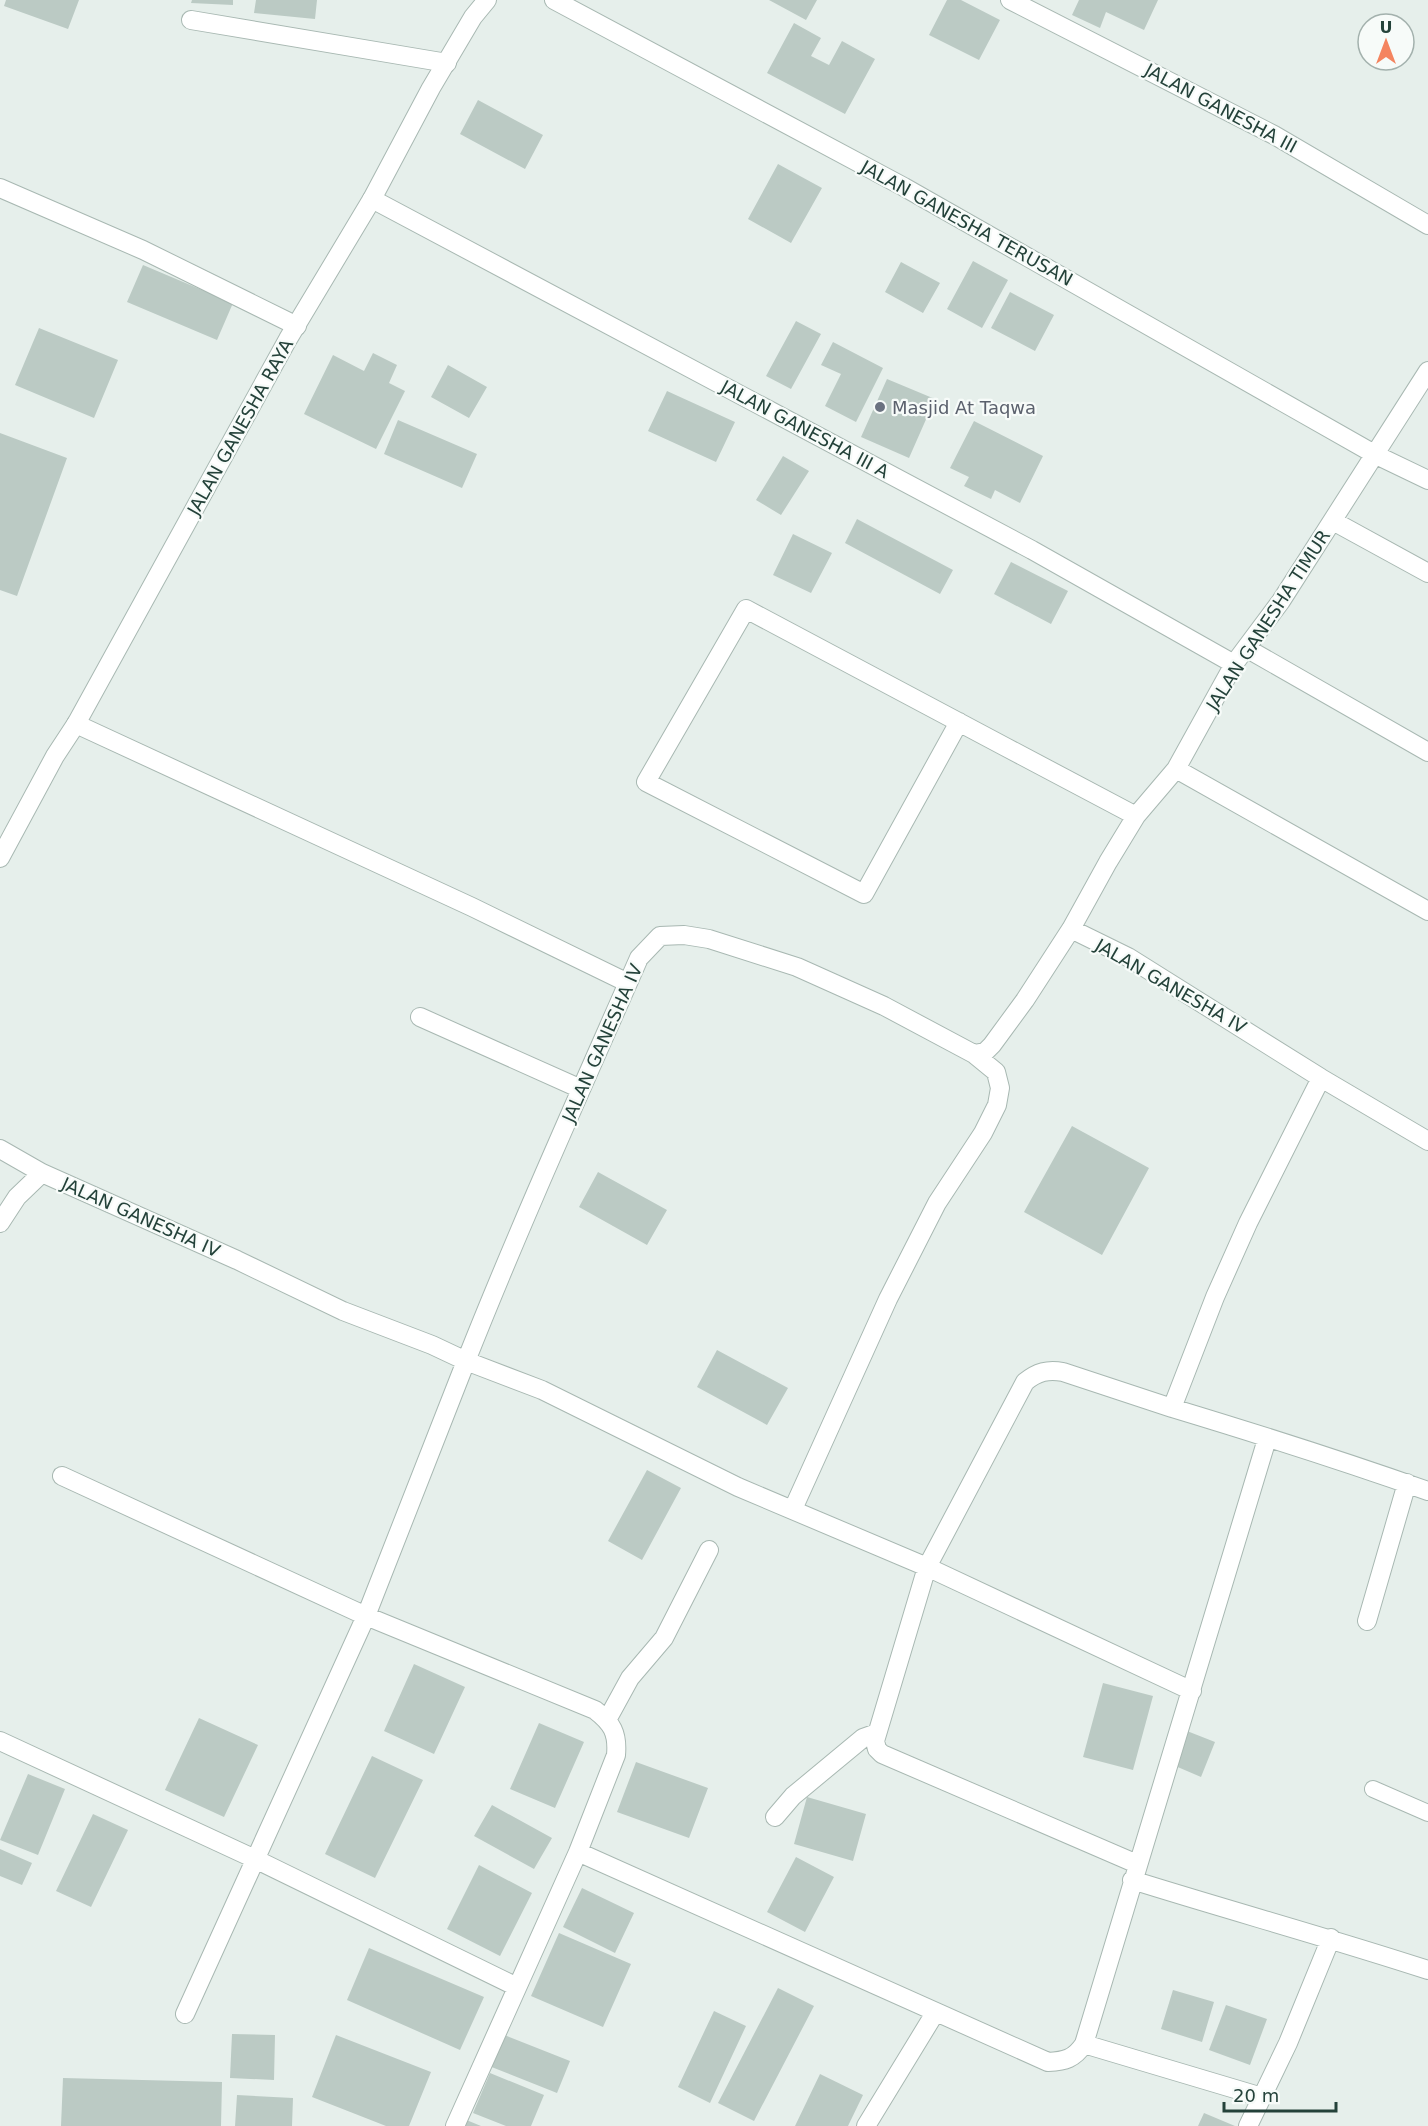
<svg xmlns="http://www.w3.org/2000/svg" width="1428" height="2126" font-family="'DejaVu Sans',sans-serif">
<style>
.building{fill:#bbcac4}
.lines{fill:none;stroke-linecap:round;stroke-linejoin:round}
.service-casing{stroke:#a8b8b2;stroke-width:18}
.minor-casing{stroke:#a8b8b2;stroke-width:20}
.tertiary-casing{stroke:#a8b8b2;stroke-width:20}
.service{stroke:#fff;stroke-width:16}
.minor{stroke:#fff;stroke-width:18}
.tertiary{stroke:#fff;stroke-width:18}
.worship-dot{fill:#6b7280;stroke:#f7fbf9;stroke-width:2}
.labels{text-anchor:middle;dominant-baseline:central;stroke-width:4.5;stroke-linejoin:round;paint-order:stroke}
.street-label{font-size:18px;fill:#24423a;stroke:#f7fbf9}
.worship-label{font-size:18px;fill:#5b616d;stroke:#f7fbf9;text-anchor:start}
</style>
<rect width="100%" height="100%" fill="#e6efeb"/>
<path class="building" d="M6,0H79L68,29L4,6Z
M192,0H233V5L191,3Z
M256,0H317L315,19L254,13Z
M769,0H817L806,20Z
M947,0H961L1000,20L979,60L929,35Z
M1079,0H1158L1144,30L1106,12L1100,28L1072,15Z
M794,23L821,38L811,56L829,65L842,41L875,59L845,114L767,73Z
M478,100L543,135L525,169L460,134Z
M778,164L822,188L791,243L748,219Z
M973,261L1008,280L982,328L947,309Z
M901,262L940,283L923,313L885,292Z
M143,265L233,303L217,340L127,302Z
M1010,292L1054,315L1035,351L991,328Z
M796,321L821,334L791,389L766,376Z
M39,328L118,360L94,418L15,385Z
M833,342L883,368L856,422L825,406L841,374L821,365Z
M373,353L397,365L389,383L405,391L376,449L304,414L333,355L364,371Z
M448,365L487,387L469,418L431,397Z
M887,379L935,399L909,458L861,437Z
M667,391L735,422L716,462L648,431Z
M398,420L477,454L462,488L384,454Z
M974,421L1043,456L1020,503L995,490L991,499L964,486L969,477L950,468Z
M0,433L67,458L17,596L0,590Z
M783,456L809,471L781,515L756,500Z
M857,519L953,570L940,594L845,543Z
M793,534L832,553L811,593L773,575Z
M1011,562L1068,591L1051,624L994,594Z
M1072,1126L1149,1168L1102,1255L1024,1212Z
M598,1172L667,1210L647,1245L579,1207Z
M717,1350L788,1388L767,1425L697,1387Z
M647,1470L681,1488L642,1560L608,1541Z
M414,1664L465,1687L434,1754L384,1731Z
M1103,1683L1153,1696L1133,1770L1083,1757Z
M199,1718L258,1745L224,1817L165,1790Z
M539,1723L584,1742L555,1808L510,1789Z
M1187,1731L1215,1742L1201,1777L1173,1765Z
M372,1756L423,1780L375,1878L325,1854Z
M636,1762L708,1788L689,1838L617,1812Z
M28,1774L65,1789L38,1855L0,1840Z
M807,1797L866,1814L853,1861L794,1844Z
M492,1805L552,1838L534,1869L474,1836Z
M93,1814L128,1830L91,1907L56,1891Z
M0,1849L32,1863L22,1885L0,1876Z
M796,1857L834,1877L805,1932L767,1912Z
M479,1865L532,1893L500,1956L447,1929Z
M582,1888L634,1913L615,1953L563,1927Z
M559,1933L631,1964L603,2027L531,1996Z
M369,1948L484,1997L460,2050L347,2000Z
M778,1988L814,2006L754,2121L718,2103Z
M1173,1990L1214,2002L1202,2042L1161,2029Z
M1226,2005L1267,2019L1250,2065L1209,2050Z
M714,2011L746,2026L710,2103L678,2087Z
M232,2034L275,2035L274,2080L230,2078Z
M502,2034L570,2061L557,2093L489,2066Z
M336,2035L431,2072L409,2126H386L312,2097Z
M490,2073L544,2095L531,2126H506L473,2113Z
M820,2074L863,2095L848,2126H795Z
M63,2078L222,2082L221,2126H61Z
M237,2095L293,2098L292,2126H235Z
M1204,2113L1235,2126H1198Z
M464,2119L481,2126H461Z"/>
<g class="lines">
<g class="service-casing">
<path id="service" d="M1373,1789L1428,1813"/>
</g>
<g class="minor-casing">
<path id="minor" d="M554,0L904,187L1376,455L1428,480
M1010,0L1274,135L1428,225
M191,20L447,63
M0,188L143,250L297,326
M372,199L1032,550L1234,664
M1333,521L1428,573
M1246,648L1428,752
M959,722L864,894L646,782L746,609C876,679 1006,747 1136,816
M76,724L472,907L628,983
M1176,769L1428,911
M1071,929L1128,957L1321,1078L1428,1141
M420,1017L581,1089
M1321,1078L1248,1223L1215,1297L1172,1408C1258,1434 1343,1461 1428,1491
M0,1149L42,1173L237,1260L343,1311L432,1345L466,1361C520,1225 580,1092 639,958L660,936L684,935L709,939L797,967L884,1006L974,1054L985,1052L992,1045L1025,1000L1071,929L1108,862L1136,816L1176,769L1234,664L1281,601L1428,371
M0,1223L17,1197L42,1173
M62,1476L366,1616L595,1710C612,1723 618,1733 616,1755L578,1852L455,2126
M793,1509L888,1299L937,1203L983,1133L997,1105L1000,1088L996,1072L974,1054
M1367,1621L1407,1483
M607,1720L630,1678L664,1638L709,1550
M0,1741L255,1859L517,1987
M775,1817L793,1796L863,1738L877,1733
M578,1852L1048,2062C1065,2061 1074,2059 1084,2044L1267,1439
M1137,1864L882,1754L877,1749L875,1741L927,1567L1025,1382C1037,1372 1048,1369 1063,1372L1172,1408
M1132,1880C1231,1911 1330,1938 1428,1970
M185,2014L366,1616L466,1361L542,1390L738,1487L927,1567L1192,1691
M1084,2044L1262,2097
M866,2126L935,2013
M1248,2126L1288,2043L1331,1938"/>
</g>
<g class="tertiary-casing">
<path id="tertiary" d="M0,858L55,756L76,724L288,339L372,199L431,88L473,17L487,0"/>
</g>
<use href="#service" class="service"/>
<use href="#minor" class="minor"/>
<use href="#tertiary" class="tertiary"/>
</g>
<circle class="worship-dot" cx="880" cy="407" r="6"/>
<g class="labels">
<g class="street-label">
<text transform="translate(1221 108) rotate(28)">JALAN GANESHA III</text>
<text transform="translate(967 223) rotate(29)">JALAN GANESHA TERUSAN</text>
<text transform="translate(240 427) rotate(-61)">JALAN GANESHA RAYA</text>
<text transform="translate(805 429) rotate(28)">JALAN GANESHA III A</text>
<text transform="translate(1268 620) rotate(-57)">JALAN GANESHA TIMUR</text>
<text transform="translate(1171 986) rotate(30)">JALAN GANESHA IV</text>
<text transform="translate(602 1043) rotate(-66)">JALAN GANESHA IV</text>
<text transform="translate(141 1217) rotate(24)">JALAN GANESHA IV</text>
</g>
<g class="worship-label">
<text x="892" y="407">Masjid At Taqwa</text>
</g>
</g>
<g transform="translate(1386 42)"><circle r="28" fill="#f7fbf9" stroke="#a3b1ad" stroke-width="1.5"/>
<path d="M0-4.5L10 22L0 15L-10 22Z" fill="#f4845f"/>
<text y="-9" font-size="16" font-weight="bold" text-anchor="middle" fill="#24423a">U</text>
</g>
<path d="M1224 2102v9h112v-9" fill="none" stroke="#24423a" stroke-width="3"/>
<text x="1233" y="2102" font-size="18" fill="#24423a" stroke="#f7fbf9" stroke-width="4.5" paint-order="stroke">20 m</text>
</svg>
